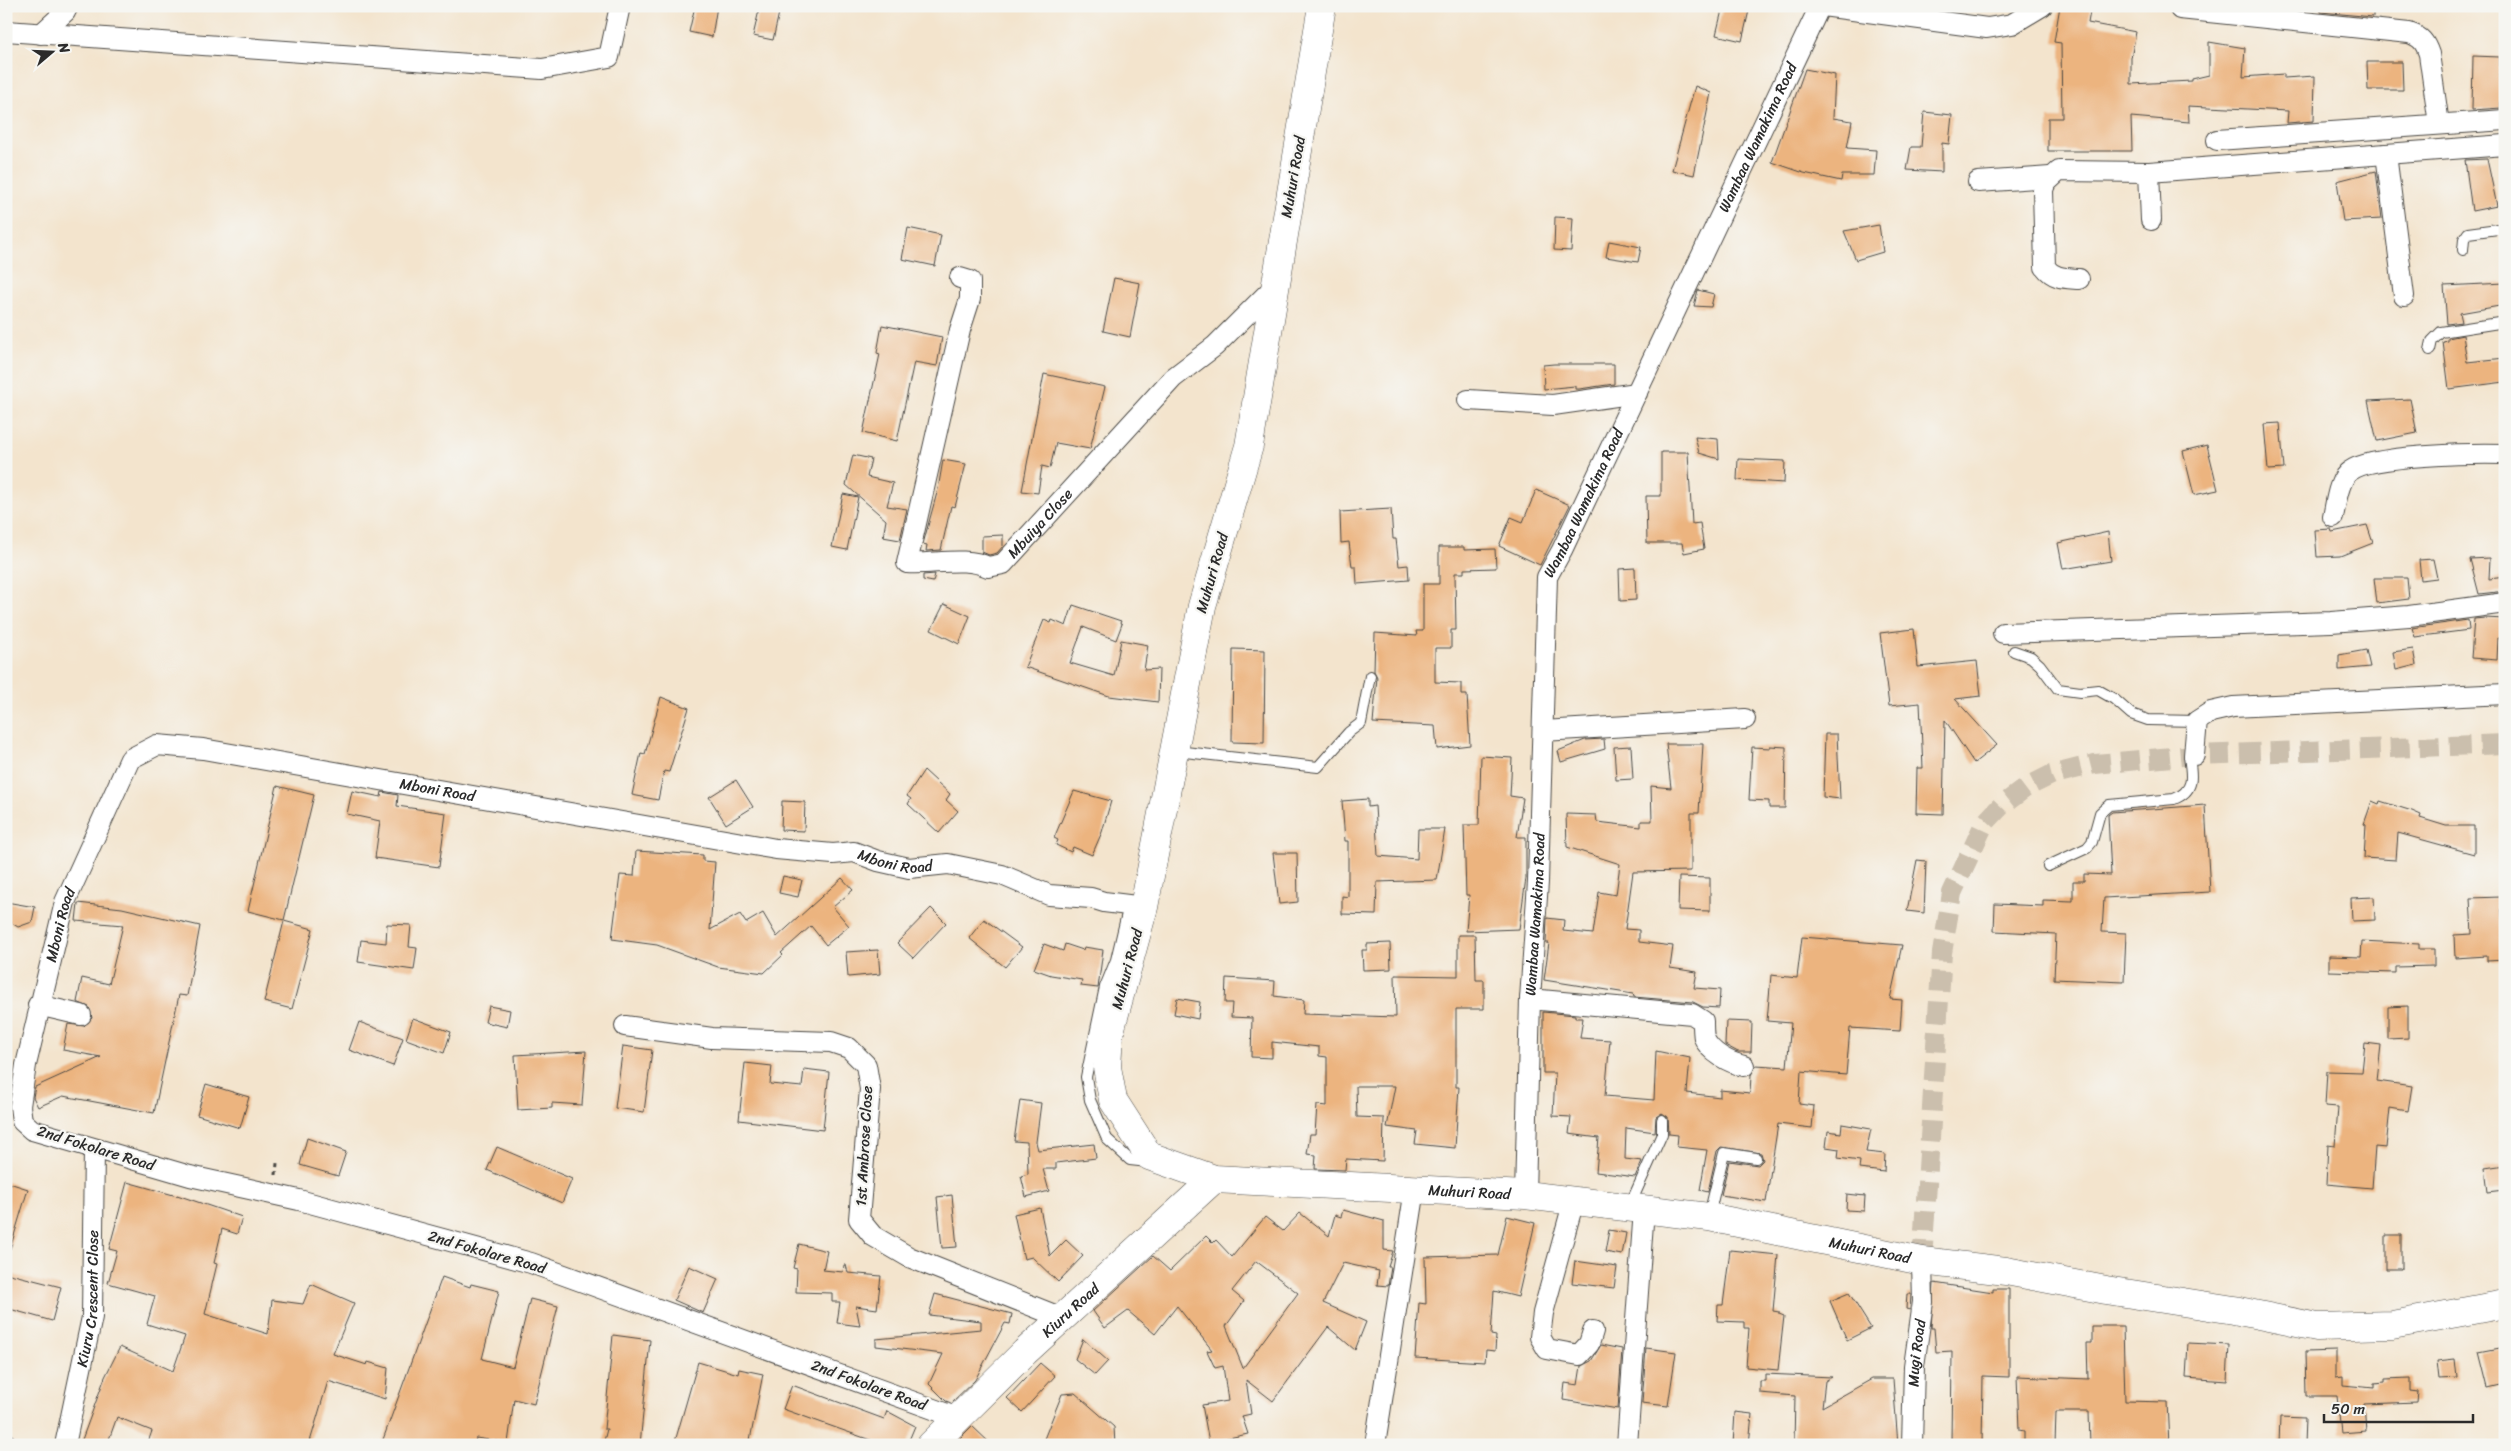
<svg xmlns="http://www.w3.org/2000/svg" width="2511" height="1451" font-family="Sriracha,sans-serif">
<style>
.building{fill:#ecb47f;fill-rule:evenodd}
.lines{fill:none;stroke-linecap:round;stroke-linejoin:round}
.street-tunnel{stroke:#cbbfad;stroke-width:20;stroke-dasharray:20 10;stroke-linecap:butt}
.lane-casing{stroke:#494743;stroke-width:12}
.street-casing{stroke:#494743;stroke-width:22}
.secondary-casing{stroke:#494743;stroke-width:29}
.path{stroke:#494743;stroke-width:3;stroke-dasharray:4 4;stroke-linecap:butt}
.lane{stroke:#fff;stroke-width:10}
.street{stroke:#fff;stroke-width:20}
.secondary{stroke:#fff;stroke-width:28}
.labels{text-anchor:middle;dominant-baseline:central;stroke-width:4.5;stroke-linejoin:round;paint-order:stroke}
.street-label{font-size:15px;fill:#2b2b2b;stroke:#f6f6f2}
</style>
<rect width="100%" height="100%" fill="#f6f6f2"/>
<filter id="ink" filterUnits="userSpaceOnUse"><feTurbulence type="fractalNoise" baseFrequency=".02" numOctaves="2"/><feDisplacementMap in="SourceGraphic" scale="10" xChannelSelector="R" yChannelSelector="G"/><feConvolveMatrix kernelMatrix="1 2 1 2 8 2 1 2 1" color-interpolation-filters="sRGB"/></filter>
<filter id="wash" filterUnits="userSpaceOnUse"><feTurbulence type="fractalNoise" baseFrequency=".0096" numOctaves="4" result="noise"/><feDisplacementMap in="SourceGraphic" scale="20" xChannelSelector="R" yChannelSelector="G"/><feGaussianBlur stdDeviation="1.12" result="paint"/><feColorMatrix in="noise" values="0 0 0 0 0 0 0 0 0 0 0 0 0 0 0 0 0 1.4 0 .05"/><feComposite in="paint" operator="in"/></filter>
<g filter="url(#wash)">
<rect width="100%" height="100%" fill="#f3e4cd"/>
<g id="blocks">
<path class="building" d="M695,6H717L712,37L689,32Z
M760,6L780,8L773,40L753,36Z
M1723,6H1750L1742,41L1716,35Z
M2060,6H2091L2088,23L2136,32L2131,58V84L2192,81V79L2209,75V42L2245,48L2243,77L2284,74V78L2315,76L2314,121L2287,123L2288,111L2188,106L2189,122L2131,117L2132,151H2048V118H2062L2061,43L2054,42Z
M2321,6H2373V17L2321,12Z
M2473,56L2500,57L2501,108L2472,110Z
M2367,62H2402L2403,90H2368Z
M1805,69L1835,75L1833,118L1852,121L1847,148L1876,150L1874,175H1842L1841,181L1804,173L1772,162Z
M1695,86L1711,93L1694,175L1672,170Z
M1924,112L1952,115L1949,144L1942,143V172L1907,170L1911,147H1921Z
M2487,159L2497,206L2472,211L2465,160Z
M2376,171L2382,219L2343,221L2337,181Z
M1555,217L1573,218L1571,251L1554,250Z
M1879,225L1883,252L1856,260L1844,231Z
M908,228L941,235L935,266L902,259Z
M1609,241L1641,247L1638,262L1606,257Z
M1114,278L1140,283L1130,337L1103,331Z
M2505,283V305L2460,313L2462,322L2447,324L2444,286Z
M1698,290L1714,294L1711,307L1694,306Z
M882,325L942,337L937,366L914,362L897,441L863,433L880,354L877,353Z
M2463,335L2467,362L2505,358V382L2449,389L2443,342L2448,341V338Z
M1554,364H1614V384L1579,389H1575V386L1544,389L1543,365Z
M1044,374L1105,387L1090,449L1056,443L1050,468L1042,466L1038,493L1022,491Z
M2410,399L2417,433L2377,441L2368,401Z
M2280,423L2284,469L2268,470L2264,424Z
M1695,437L1718,439L1719,459L1699,453Z
M2207,445L2218,490L2194,495L2183,451Z
M1661,452H1688L1692,524L1700,523L1704,549L1684,553L1682,543H1647L1646,496H1661Z
M853,455L871,459L867,477L893,483L887,506L907,509L900,540L883,537L886,520L846,485Z
M1738,459L1785,461L1784,483L1737,480Z
M943,460L966,464L955,507L951,506L941,550L926,551L927,545L923,544L938,489Z
M1536,490L1570,505L1540,565L1499,546L1511,517L1523,522Z
M843,494L858,497L847,550L832,547Z
M1391,509L1393,539H1396L1399,566L1408,565L1409,580L1357,584L1356,567H1352L1349,542L1341,543L1340,512Z
M2367,525L2373,543L2340,556L2317,557L2315,530L2331,529L2332,532Z
M2108,532L2111,561L2063,569L2058,543Z
M1003,535V546L997,553L989,555L982,552V536Z
M1439,547H1464V550L1495,549L1496,568L1464,569V573H1455L1456,630H1451V648H1435V682L1461,683V695H1467L1470,745L1437,749L1435,726L1373,723L1377,677L1374,671L1375,633L1417,636L1416,631H1423V584H1439Z
M2490,558L2489,579L2505,577V591L2479,594L2470,559Z
M2433,559L2437,578L2421,580L2419,560Z
M1635,568L1636,600L1620,601L1619,569Z
M935,574L933,582L923,580V575Z
M2374,578H2407L2409,599L2377,603Z
M944,604L970,616L959,644L931,630Z
M1073,605L1121,621L1120,623L1122,624L1116,640L1083,627L1070,663L1114,676L1121,640L1148,645L1144,670L1159,669L1158,702L1109,696L1025,667L1044,620L1051,623L1052,620L1066,626Z
M2485,618L2505,619V638H2498L2497,660L2471,658L2474,619Z
M2468,620L2469,630L2415,637L2412,628Z
M1914,629L1918,667L1977,661L1981,696L1955,699L1997,745L1974,763L1945,720L1943,814L1916,813L1917,768H1923L1920,703L1889,706L1880,633Z
M1233,649L1265,650L1264,743L1232,742Z
M2413,649L2416,665L2396,670L2393,652Z
M2366,650L2370,667L2339,670V655Z
M661,697L689,708L669,772L664,771L658,800L632,795L641,753L645,754Z
M1825,734H1837L1840,799L1823,797Z
M1604,739L1605,749L1561,762L1558,751L1585,740Z
M1666,744H1703L1699,813H1691V871L1633,872L1625,929L1639,930V942L1673,946L1670,968L1697,972L1694,988L1720,990L1719,1008L1703,1007L1693,1002L1634,997L1633,994L1544,980L1549,943H1546L1547,918L1564,920L1563,931L1593,934L1599,892L1616,895L1620,864L1567,847L1566,814L1596,815L1597,822L1641,827V821H1652L1651,786L1671,788Z
M1631,746L1633,779L1616,780L1614,747Z
M1770,746L1786,747L1785,808H1769V801L1749,800L1752,747L1770,748Z
M1481,756L1512,758L1510,796L1523,798L1517,837H1526V878L1519,929L1466,931L1469,895H1466L1464,825H1479Z
M924,770L950,794L946,800L958,811L939,833L908,804L911,799L907,796Z
M736,780L753,807L726,824L709,797Z
M277,786L314,795L284,920L248,911Z
M352,791L381,797L382,792L398,795L397,806L446,813L439,867L375,858L380,821L347,814Z
M1074,791L1111,801L1102,832L1092,855L1073,847L1071,852L1056,845L1058,840L1054,838Z
M1368,799V807L1375,806L1378,856L1417,859L1418,829H1445L1437,880L1377,882L1376,915L1342,914V896L1348,897V841H1345L1342,801Z
M782,801L805,802L804,831L781,830Z
M2372,801L2379,804L2380,801L2412,811L2421,815L2420,818L2446,826H2474V854L2398,833L2396,860L2364,858L2366,825L2364,824Z
M2205,805L2210,892L2104,898L2102,932L2126,933L2124,982L2054,979L2056,934L1994,931L1995,904L2043,906V900L2073,901V881H2084V874L2111,875L2108,815L2112,812Z
M636,851L703,855V861L715,862L710,930L740,914L746,923L763,913L777,937L842,878L853,890L833,907L849,926L826,945L811,926L781,953L783,955L764,973L718,967L657,945L612,939L620,875L634,876Z
M1273,853H1297L1298,902L1279,904Z
M1917,860L1926,861L1924,913L1907,911Z
M783,876L802,880L798,897L779,893Z
M1679,877L1710,878V911L1678,910Z
M2374,897L2375,920L2352,921L2351,898Z
M2501,897L2505,960L2487,961V956L2455,958L2454,935L2472,934L2470,898Z
M6,902L35,907L32,922L18,927L10,922L6,918Z
M78,903L122,908L200,926L187,996L179,995L154,1113L63,1096L38,1107L33,1097L35,1087L101,1057L63,1050L68,1024L84,1026L92,1018L89,1007L77,1002L82,978L109,984L123,925L76,921Z
M931,908L946,923L913,958L897,943Z
M984,919L1022,947L1005,967L969,938Z
M284,921L313,929L292,1009L264,1002Z
M387,924L411,925L409,947L417,948L414,970L358,962L361,940L386,943Z
M1458,935H1475L1476,980H1484V1009H1456V1087H1459L1455,1148L1415,1144L1417,1131L1387,1127L1395,1086H1356L1357,1117L1384,1118L1383,1161L1346,1159L1345,1170L1315,1169L1316,1155L1307,1154L1310,1134H1315L1317,1105L1327,1106V1057L1319,1056V1047L1272,1042V1058L1251,1057L1252,1018L1231,1017L1232,1003H1225L1226,978L1275,981L1274,996L1304,1000L1303,1014L1396,1017L1395,975L1458,976Z
M1802,937L1902,945L1890,999L1902,1000L1900,1031L1850,1028L1846,1075L1801,1071L1799,1104L1814,1106L1812,1128L1778,1124L1766,1202L1721,1195L1729,1161L1758,1165L1763,1160L1761,1153L1721,1147L1717,1151L1708,1192L1700,1190L1707,1150L1677,1147L1678,1135L1669,1134L1668,1117L1662,1113L1656,1117L1655,1132L1626,1128L1625,1159L1642,1161L1635,1177L1596,1172L1599,1138L1569,1134L1571,1117L1553,1116L1555,1073H1543V1012L1575,1015V1018H1583L1580,1038L1610,1040L1605,1096L1654,1100L1656,1051L1690,1058L1687,1093L1720,1097V1090L1750,1093L1751,1075L1756,1065L1787,1067L1791,1023L1767,1021L1771,975L1797,978Z
M2362,941L2419,944V949H2434V966L2395,967V973L2329,971V956L2361,957Z
M1390,943L1391,969L1363,970L1362,950H1367V944Z
M1044,944L1063,951L1065,944L1083,950L1084,947L1103,950L1098,988L1081,986L1082,980L1051,975L1034,969Z
M878,950L880,974L848,977L846,952Z
M1177,998L1200,1002L1198,1019L1174,1014Z
M489,1006L510,1010L507,1027L485,1022Z
M2408,1006V1038L2388,1039V1007Z
M413,1018L451,1032L444,1053L406,1039Z
M1726,1021L1752,1022L1751,1052H1738L1725,1045Z
M359,1022L403,1038L393,1066L349,1050Z
M2365,1043L2381,1045L2377,1081L2412,1086L2408,1111L2390,1108L2386,1148L2375,1147L2372,1188L2326,1184L2328,1145L2335,1146L2338,1107L2325,1106L2327,1071L2362,1072Z
M623,1046L652,1050L644,1112L615,1108Z
M586,1051L582,1105L552,1103V1108L518,1110L515,1055Z
M745,1063L772,1066L770,1084L802,1087L804,1069L829,1072L823,1130L739,1120Z
M206,1084L249,1097L240,1128L197,1115Z
M1020,1100L1041,1103L1036,1142L1038,1150L1094,1144L1096,1158L1056,1163V1169H1043L1049,1191L1026,1197L1021,1176L1028,1174L1027,1142L1014,1141Z
M1842,1124L1871,1129L1866,1152L1885,1154L1884,1172L1859,1169L1860,1161L1838,1158L1839,1149L1826,1147L1828,1131L1841,1133Z
M307,1138L346,1152L338,1176L300,1165Z
M497,1147L572,1179L562,1203L487,1170Z
M2505,1165V1190L2488,1192L2485,1168Z
M6,1182L28,1189L10,1249L6,1248Z
M127,1182L177,1196V1195L242,1217L237,1234L222,1229L214,1263L217,1264L205,1314L268,1334L272,1300L303,1304L311,1284L354,1303L333,1354L367,1365L368,1362L388,1368L385,1399L328,1381L309,1445H147L152,1431L117,1417L107,1445H80L105,1377L120,1347L173,1371L185,1336L147,1324L155,1296L108,1283L117,1251L109,1249Z
M1847,1194L1865,1196L1864,1211L1846,1210Z
M952,1195L957,1247L942,1248L937,1197Z
M1040,1208L1050,1256L1066,1240L1083,1256L1058,1282L1032,1257L1024,1259L1014,1214Z
M1343,1210L1384,1221V1250L1393,1251L1388,1267H1391L1388,1286L1377,1285L1379,1271L1343,1263L1323,1303L1366,1322L1355,1350L1328,1327L1273,1401L1246,1380L1251,1414L1242,1416L1248,1434L1209,1442L1202,1405L1228,1401L1223,1366L1215,1368L1207,1351L1212,1350L1177,1306L1155,1334L1128,1311L1105,1328L1093,1311L1153,1256L1170,1271L1206,1236L1213,1243L1216,1240L1232,1257L1265,1217L1283,1231L1300,1213L1329,1236L1335,1215L1341,1217ZM1256,1261L1298,1293L1243,1368L1226,1326L1244,1301L1232,1291Z
M1507,1216L1535,1223L1518,1297L1494,1291L1491,1335L1496,1336L1495,1351L1486,1350L1485,1362L1415,1358L1419,1303L1426,1304L1425,1257L1498,1255Z
M1609,1230L1626,1233L1622,1255L1605,1252Z
M2386,1235H2401V1269H2386Z
M799,1244L827,1251L823,1270L843,1272L844,1265H846L848,1273L881,1276L877,1309L856,1306L860,1326L837,1323L840,1302H832V1293L796,1292L797,1269L793,1268Z
M1730,1250L1778,1255L1773,1311L1779,1312V1314L1784,1316L1778,1370L1746,1367L1749,1328H1744V1322L1717,1321L1718,1305H1723Z
M1575,1261L1617,1267L1614,1288L1572,1283Z
M689,1266L718,1279L703,1313L674,1300Z
M6,1273L61,1287L52,1321L6,1308Z
M442,1277L470,1287L471,1284L499,1291L482,1359L513,1367L530,1299L558,1306L534,1404L514,1399L508,1443L476,1438L474,1445H381Z
M1934,1283L1993,1292V1289H2009V1377L1983,1376L1982,1445H1951L1952,1351L1936,1352L1934,1328H1931Z
M1849,1293L1871,1328L1847,1340L1830,1301Z
M935,1294L1012,1314L1010,1324L1005,1323L975,1380L951,1403L946,1401L929,1384L943,1354L876,1346V1339L981,1329V1321L929,1315Z
M1907,1294H1911L1910,1310L1906,1309Z
M2092,1326H2123L2125,1401L2167,1402L2169,1445H2090L2089,1412H2056L2055,1445H2024V1431L2019,1430L2017,1376L2088,1379L2087,1343H2092Z
M613,1335L650,1340L640,1445H603L607,1429H604Z
M1083,1339L1108,1361L1095,1375L1075,1359Z
M2188,1343L2229,1345L2227,1381L2186,1378Z
M1601,1345L1622,1349L1618,1409L1563,1400L1565,1383L1578,1385L1581,1366L1591,1361Z
M2505,1347V1384L2488,1388L2479,1352Z
M1646,1348L1676,1352L1668,1406L1642,1403Z
M2336,1351V1377L2343,1376V1385L2374,1388V1383L2385,1382V1379L2410,1378V1391L2418,1392L2417,1402L2364,1404L2366,1431L2341,1433L2337,1396H2306L2305,1352Z
M2455,1359L2457,1378L2439,1379L2437,1361Z
M698,1362L738,1374L739,1369L763,1374L749,1445H674Z
M1040,1363L1055,1376L1022,1412L1007,1398Z
M1765,1374L1832,1377L1825,1381L1822,1407L1872,1379H1893L1898,1445H1794L1795,1396L1760,1393V1381H1765Z
M792,1385L884,1419L887,1411L915,1426L907,1445H872L873,1441L783,1409Z
M1075,1393L1114,1427L1115,1445H1052L1044,1439L1062,1394Z
M1735,1412L1752,1414L1749,1445H1733Z
M2280,1417L2305,1418L2304,1445H2279Z
M972,1426L992,1445H953Z"/>
</g>
</g>
<g filter="url(#ink)">
<use href="#blocks" fill-opacity="0" stroke="#494743" stroke-width="1"/>
<g class="lines">
<path class="street-tunnel" d="M1922,1261L1942,953L1952,893L1984,824L2001,806L2025,788L2051,775L2095,764L2194,755L2505,744"/>
<g class="lane-casing">
<path id="lane" d="M2463,250L2464,239L2468,233L2505,228
M2430,350L2432,341L2441,332L2505,322
M2014,651L2031,657L2040,665L2058,689L2080,692L2098,690L2114,699L2131,714L2148,720L2197,721
M1176,751L1318,767L1349,732L1361,723L1370,676
M2048,866L2087,848L2092,842L2100,813L2109,805L2174,799C2195,791 2192,776 2189,757
M1129,905L1116,960L1105,987L1086,1077L1090,1100L1107,1139L1130,1160L1148,1162
M1630,1205L1662,1134V1120
M1709,1215L1724,1153L1756,1158"/>
</g>
<g class="street-casing">
<g id="street">
<path d="M1823,6L1987,28L2012,24L2042,6"/>
<path d="M2180,9L2409,33C2421,37 2425,42 2429,54L2439,124"/>
<path d="M6,31L542,69L609,57L620,6"/>
<path d="M41,34L65,12L68,6"/>
<path d="M2217,140L2505,120"/>
<path d="M2386,154L2404,296"/>
<path d="M2149,172L2151,220"/>
<path d="M1978,182L2050,177"/>
<path id="s1" d="M960,278L970,281V299L960,330L907,563C932,565 966,556 988,567L1003,564L1173,378L1215,346L1275,286"/>
<path d="M2079,279C2065,278 2054,279 2045,267L2043,190L2045,184L2059,171L2149,172L2505,145"/>
<path d="M1468,400L1553,405L1637,393"/>
<path d="M2333,517C2336,504 2338,479 2350,471C2370,455 2476,453 2505,454"/>
<path d="M2003,633L2331,622L2409,616L2505,603"/>
<path d="M1543,731L1745,719"/>
<path d="M2194,755L2197,721L2211,712L2233,707L2505,694"/>
<path d="M1530,999L1692,1014L1703,1021C1703,1026 1703,1033 1704,1038C1710,1053 1730,1063 1744,1066"/>
<path d="M38,1005L81,1015"/>
<path d="M625,1026L712,1038L831,1042L849,1048L866,1065L870,1089L859,1219L873,1236L909,1257L1062,1318"/>
<path id="s2" d="M1525,1195L1530,999L1538,882L1547,577L1562,550L1820,6"/>
<path d="M1574,1200L1543,1313L1540,1337L1547,1349L1579,1355L1589,1344L1593,1331"/>
<path id="s3" d="M958,1418L531,1263L299,1200L190,1176L32,1130L22,1121L20,1106L26,1065L65,902L130,759L157,745L203,749L776,849L833,854L854,852L878,861L909,868L948,864L1002,875L1049,895L1091,898L1104,902L1144,907"/>
<path d="M6,1444L7,1445"/>
<path id="s4" d="M65,1445L92,1317L94,1149"/>
<path d="M1375,1445L1415,1189"/>
<path d="M1627,1445L1644,1209"/>
<path id="s5" d="M1912,1445L1914,1366L1923,1302L1922,1261"/>
</g>
</g>
<g class="secondary-casing">
<g id="secondary">
<path id="s6" d="M1322,6L1249,446L1202,606L1144,907L1109,1035L1107,1067L1113,1100L1149,1156L1214,1179L1525,1195L1709,1217L1922,1261L2006,1271L2106,1290L2234,1310L2317,1327L2392,1325L2505,1304"/>
<path id="s7" d="M931,1445L1025,1352L1214,1179"/>
</g>
</g>
<path class="path" d="M276,1175L277,1163"/>
<use href="#lane" class="lane"/>
<use href="#street" class="street"/>
<use href="#secondary" class="secondary"/>
</g>
</g>
<g class="labels">
<g class="street-label">
<text stroke="none"><textPath href="#s2" startOffset="1106">Wambaa Wamakima Road</textPath></text>
<text transform="translate(1293 177) rotate(-80)">Muhuri Road</text>
<text stroke="none"><textPath href="#s2" startOffset="701">Wambaa Wamakima Road</textPath></text>
<text stroke="none"><textPath href="#s1" startOffset="452">Mbuiya Close</textPath></text>
<text transform="translate(1212 573) rotate(-74)">Muhuri Road</text>
<text stroke="none"><textPath href="#s3" startOffset="1680">Mboni Road</textPath></text>
<text stroke="none"><textPath href="#s3" startOffset="2145">Mboni Road</textPath></text>
<text stroke="none"><textPath href="#s2" startOffset="281">Wambaa Wamakima Road</textPath></text>
<text stroke="none"><textPath href="#s3" startOffset="1185">Mboni Road</textPath></text>
<text transform="translate(1127 969) rotate(-75)">Muhuri Road</text>
<text transform="translate(864 1146) rotate(-87)">1st Ambrose Close</text>
<text transform="translate(96 1148) rotate(17)">2nd Fokolare Road</text>
<text stroke="none"><textPath href="#s6" startOffset="1509">Muhuri Road</textPath></text>
<text stroke="none"><textPath href="#s6" startOffset="1914">Muhuri Road</textPath></text>
<text transform="translate(487 1252) rotate(16)">2nd Fokolare Road</text>
<text stroke="none"><textPath href="#s4" startOffset="149">Kiuru Crescent Close</textPath></text>
<text stroke="none"><textPath href="#s7" startOffset="194">Kiuru Road</textPath></text>
<text stroke="none"><textPath href="#s5" startOffset="92">Mugi Road</textPath></text>
<text transform="translate(869 1385) rotate(20)">2nd Fokolare Road</text>
</g>
</g>
<rect width="2511" height="1451" fill="none" stroke="#f6f6f2" stroke-width="25"/>
<g transform="translate(52 52) rotate(71)" stroke="#f6f6f2" stroke-width="4" paint-order="stroke">
<path d="M0-4L9 19L0 12L-9 19Z" fill="#2b2b2b"/>
<text y="-8" font-size="14" font-weight="bold" text-anchor="middle" fill="#2b2b2b">N</text>
</g>
<path d="M2324 1414v8h149v-8" fill="none" stroke="#2b2b2b" stroke-width="2.5"/>
<text x="2331" y="1414" font-size="15" fill="#2b2b2b" stroke="#f6f6f2" stroke-width="4" paint-order="stroke">50 m</text>
</svg>
